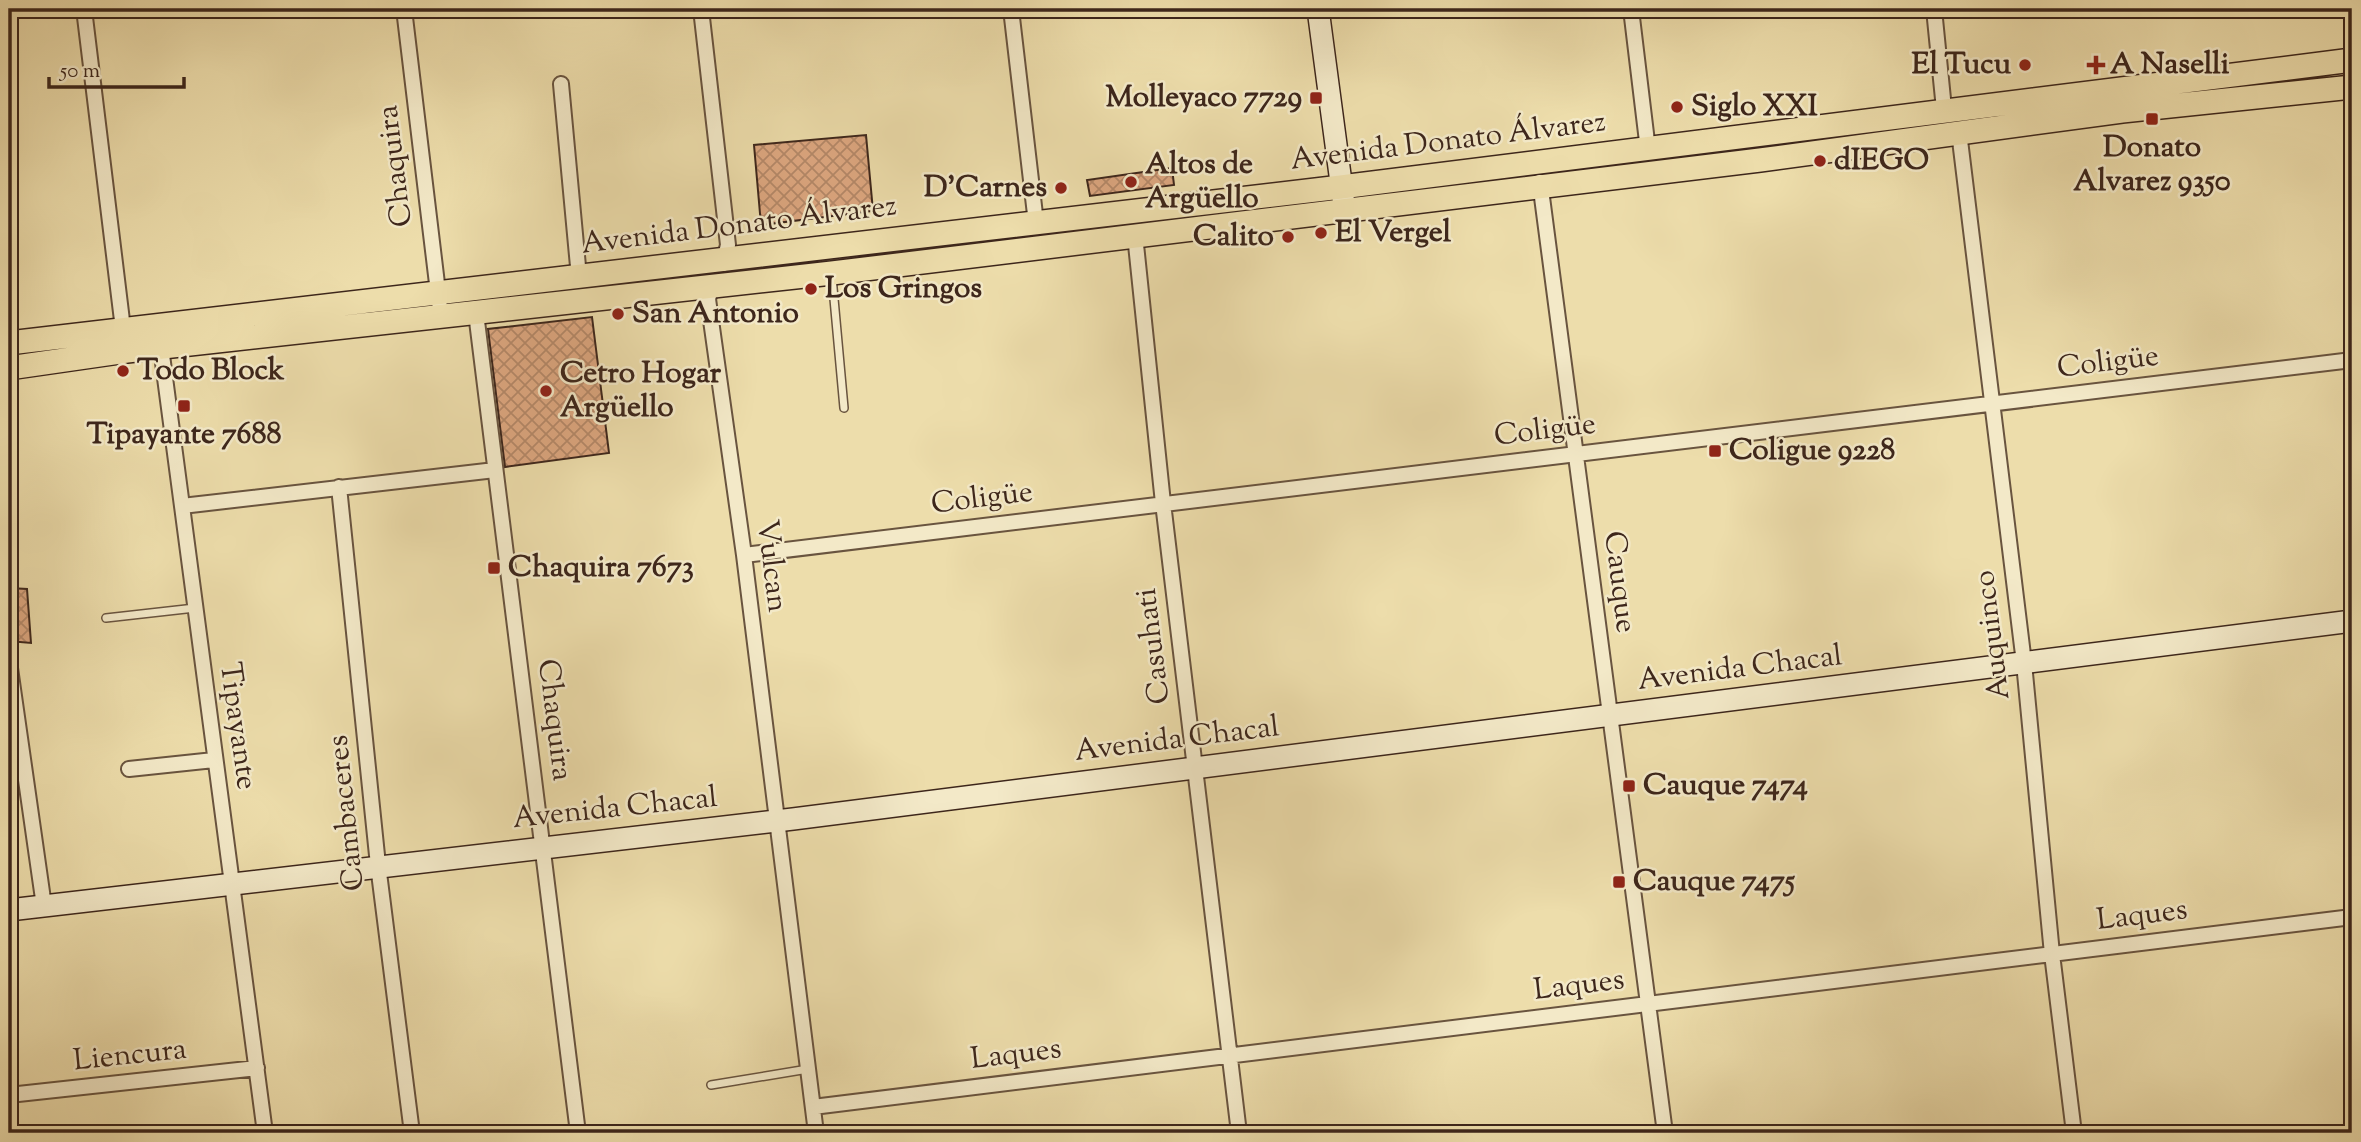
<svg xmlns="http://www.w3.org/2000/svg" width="2361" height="1142" font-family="'Sorts Mill Goudy',serif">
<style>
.building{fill:url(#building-cross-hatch);stroke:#3d261b;stroke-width:2}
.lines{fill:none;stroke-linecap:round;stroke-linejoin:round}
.lane-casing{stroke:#69543f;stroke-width:10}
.street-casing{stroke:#69543f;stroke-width:18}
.secondary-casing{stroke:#3d261b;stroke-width:24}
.primary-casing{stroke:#3d261b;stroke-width:26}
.lane{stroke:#f3e9c8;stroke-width:7}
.street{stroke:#f3e9c8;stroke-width:14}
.secondary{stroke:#f3e9c8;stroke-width:21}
.primary{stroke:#edddab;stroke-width:23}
.poi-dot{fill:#8f2418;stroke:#f3e9c8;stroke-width:2.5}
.labels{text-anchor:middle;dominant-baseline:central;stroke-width:5;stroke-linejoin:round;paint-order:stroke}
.poi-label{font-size:30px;font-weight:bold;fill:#3d261b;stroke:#f3e9c8;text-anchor:start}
.street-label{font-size:30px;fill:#3d261b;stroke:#f3e9c8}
</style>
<defs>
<pattern id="building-cross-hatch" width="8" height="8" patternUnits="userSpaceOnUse" patternTransform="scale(1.75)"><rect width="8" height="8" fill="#dda780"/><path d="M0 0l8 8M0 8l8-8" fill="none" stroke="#b48868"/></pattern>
</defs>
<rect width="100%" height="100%" fill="#edddab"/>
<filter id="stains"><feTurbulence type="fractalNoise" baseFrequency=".00286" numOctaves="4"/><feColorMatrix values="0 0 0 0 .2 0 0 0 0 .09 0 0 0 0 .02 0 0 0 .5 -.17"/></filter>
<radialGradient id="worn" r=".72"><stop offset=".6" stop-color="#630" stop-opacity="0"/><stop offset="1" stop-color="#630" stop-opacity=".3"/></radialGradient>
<path class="building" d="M866,135L873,211L761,225L754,145Z
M1172,168L1174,185L1090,196L1087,180Z
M592,317L609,453L505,467L488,329Z
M9,588L27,589L31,643L9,641Z"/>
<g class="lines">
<g class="lane-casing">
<path id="lane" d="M832,277L844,408
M106,618L195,608
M711,1085L808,1069"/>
</g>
<g class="street-casing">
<path id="street" d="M84,9L124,337
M404,9L441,317
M701,9L728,245L723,264
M1011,9L1036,223
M1631,9L1648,150
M1934,9L1944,109
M561,84L579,277
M1959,132L2024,663L2052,954L2074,1133
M1540,182L1665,1133
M1135,235L1163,503L1239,1133
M713,282L708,299L744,555L816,1133
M476,313L578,1133
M160,340L265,1133
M339,487L378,865L412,1133
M182,506L495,470
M744,555L2352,360
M9,661L44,906
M129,769L214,760
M9,1095L257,1068
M813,1107L2352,917"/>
</g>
<g class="secondary-casing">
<path id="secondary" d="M1318,9L1344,205
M9,910L793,819L2352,621"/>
</g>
<g class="primary-casing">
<path id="primary" d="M9,343L1341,187L2352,60
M9,368L127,351L832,273L1760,160L2122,111L2352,87"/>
</g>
<use href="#lane" class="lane"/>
<use href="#street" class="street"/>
<use href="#secondary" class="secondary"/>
<use href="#primary" class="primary"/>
</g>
<g class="poi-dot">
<circle cx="2025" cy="65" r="7"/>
<path d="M2092.5 54.5h7v7h7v7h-7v7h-7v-7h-7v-7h7z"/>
<rect x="1309" y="91" width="14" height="14" rx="3.5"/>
<circle cx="1677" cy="107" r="7"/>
<rect x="2145" y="112" width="14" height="14" rx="3.5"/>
<circle cx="1820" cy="161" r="7"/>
<circle cx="1131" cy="182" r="7"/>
<circle cx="1061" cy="188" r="7"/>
<circle cx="1321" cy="233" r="7"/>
<circle cx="1288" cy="237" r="7"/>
<circle cx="811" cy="289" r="7"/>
<circle cx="618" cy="314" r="7"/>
<circle cx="123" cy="371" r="7"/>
<circle cx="546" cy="391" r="7"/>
<rect x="177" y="399" width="14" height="14" rx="3.5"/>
<rect x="1708" y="444" width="14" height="14" rx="3.5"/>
<rect x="487" y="561" width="14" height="14" rx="3.5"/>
<rect x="1622" y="779" width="14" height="14" rx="3.5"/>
<rect x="1612" y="875" width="14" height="14" rx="3.5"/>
</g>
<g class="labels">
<g class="poi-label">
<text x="2011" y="65" text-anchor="end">El Tucu</text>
<text x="2110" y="65">A Naselli</text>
<text x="1302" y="98" text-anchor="end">Molleyaco 7729</text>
<text x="1691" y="107">Siglo XXI</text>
<text x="2152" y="148" text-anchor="middle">Donato<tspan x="2152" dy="34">Alvarez 9350</tspan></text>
<text x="1834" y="161">dIEGO</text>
<text x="1145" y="165">Altos de<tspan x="1145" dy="34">Argüello</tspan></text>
<text x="1047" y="188" text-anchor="end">D'Carnes</text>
<text x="1335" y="233">El Vergel</text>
<text x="1274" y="237" text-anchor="end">Calito</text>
<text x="825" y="289">Los Gringos</text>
<text x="632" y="314">San Antonio</text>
<text x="137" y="371">Todo Block</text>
<text x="560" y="374">Cetro Hogar<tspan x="560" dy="34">Argüello</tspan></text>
<text x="184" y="435" text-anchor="middle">Tipayante 7688</text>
<text x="1729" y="451">Coligue 9228</text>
<text x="508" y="568">Chaquira 7673</text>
<text x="1643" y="786">Cauque 7474</text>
<text x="1633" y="882">Cauque 7475</text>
</g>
<g class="street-label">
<text transform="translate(1448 142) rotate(-7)">Avenida Donato Álvarez</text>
<text transform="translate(396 166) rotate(-97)">Chaquira</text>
<text transform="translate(739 226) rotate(-7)">Avenida Donato Álvarez</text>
<text transform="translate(2108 363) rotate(-7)">Coligüe</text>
<text transform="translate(1545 431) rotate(-7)">Coligüe</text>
<text transform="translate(982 499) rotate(-7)">Coligüe</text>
<text transform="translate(771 566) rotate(83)">Vulcan</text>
<text transform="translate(1619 582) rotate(83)">Cauque</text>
<text transform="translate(1993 635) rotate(-97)">Auquinco</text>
<text transform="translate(1154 646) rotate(-97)">Casuhati</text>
<text transform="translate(1740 669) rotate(-7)">Avenida Chacal</text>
<text transform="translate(554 720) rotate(83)">Chaquira</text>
<text transform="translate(237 726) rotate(82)">Tipayante</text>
<text transform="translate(1177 740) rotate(-7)">Avenida Chacal</text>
<text transform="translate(615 809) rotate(-6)">Avenida Chacal</text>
<text transform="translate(347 813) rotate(-96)">Cambaceres</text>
<text transform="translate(2142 916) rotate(-7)">Laques</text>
<text transform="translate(1579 986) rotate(-7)">Laques</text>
<text transform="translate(1016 1055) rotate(-7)">Laques</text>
<text transform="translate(130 1056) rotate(-6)">Liencura</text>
</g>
</g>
<rect width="2361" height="1142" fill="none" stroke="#edddab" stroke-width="35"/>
<rect x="10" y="10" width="2340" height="1121" fill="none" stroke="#3d261b" stroke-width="3.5"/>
<rect x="18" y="18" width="2326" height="1107" fill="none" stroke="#3d261b" stroke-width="2"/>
<path d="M49 77v10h135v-10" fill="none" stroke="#3d261b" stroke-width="3.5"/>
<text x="60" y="77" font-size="21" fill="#3d261b" stroke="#f3e9c8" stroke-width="5" paint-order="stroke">50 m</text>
<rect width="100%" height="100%" filter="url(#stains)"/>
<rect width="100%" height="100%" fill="url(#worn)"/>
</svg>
